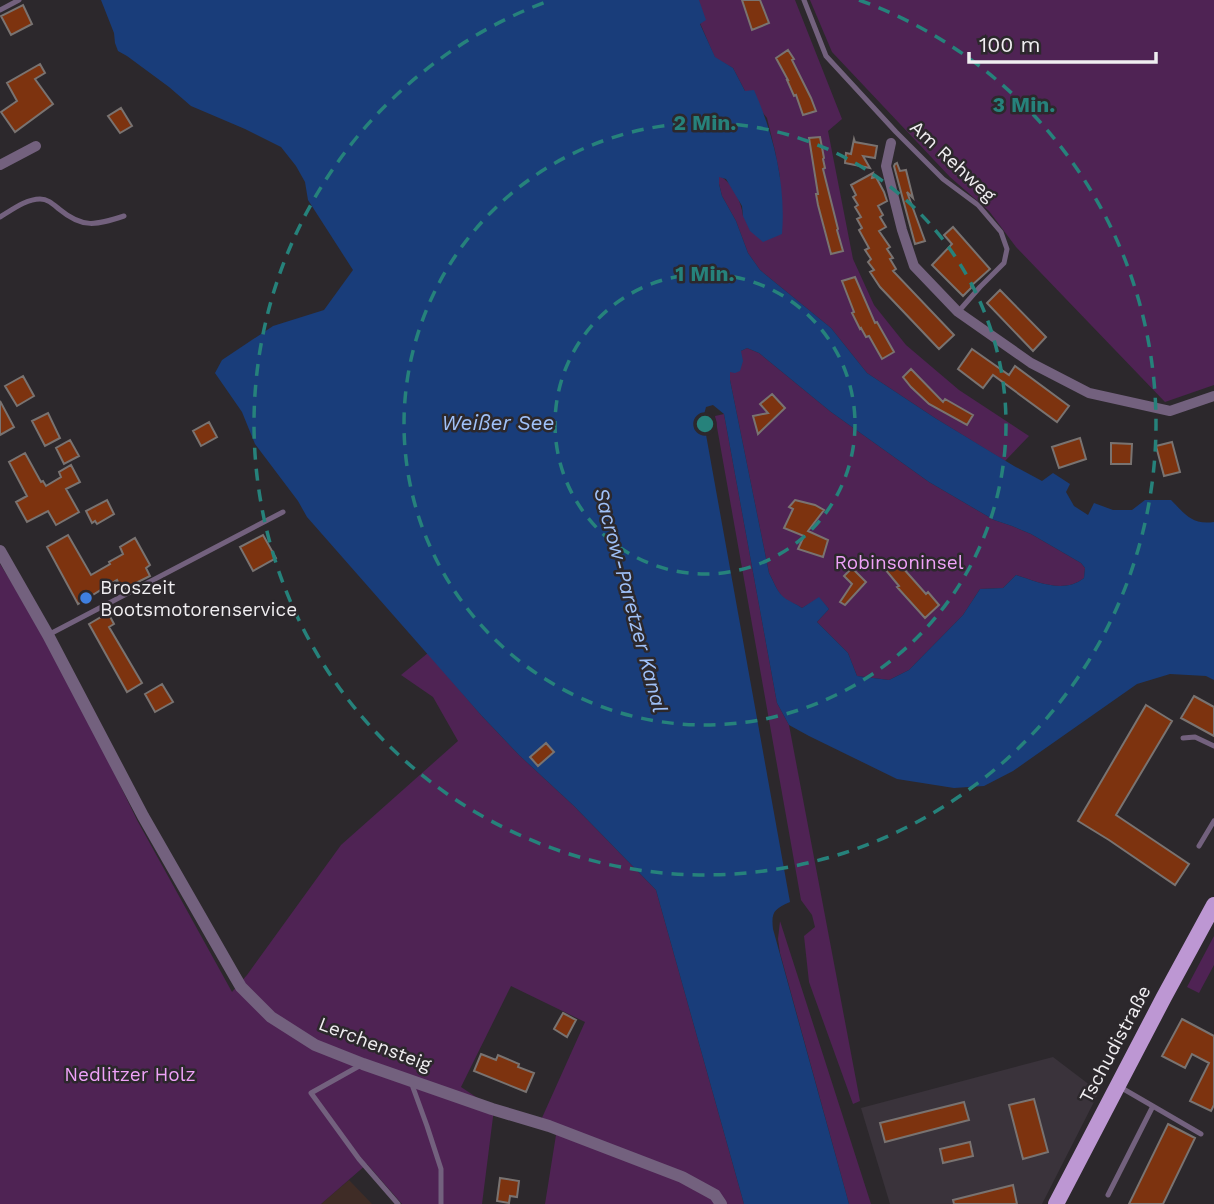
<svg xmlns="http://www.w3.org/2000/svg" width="1214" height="1204" font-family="'Work Sans',sans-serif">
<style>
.built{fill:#3a333b}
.industrial{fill:#3f2c26}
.green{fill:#4f2354}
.water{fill:#193d7a;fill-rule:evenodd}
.building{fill:#7d330f;stroke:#797371;stroke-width:2}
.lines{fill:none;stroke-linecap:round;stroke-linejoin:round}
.service{stroke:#73617e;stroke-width:5}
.minor{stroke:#73617e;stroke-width:10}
.tertiary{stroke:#73617e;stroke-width:12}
.primary{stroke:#bd97d3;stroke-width:16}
.ring{fill:none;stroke:#26827b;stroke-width:3.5;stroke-dasharray:12 9}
.shop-dot{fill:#3f7fe0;stroke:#2c282c;stroke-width:2.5}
.labels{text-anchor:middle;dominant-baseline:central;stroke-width:5;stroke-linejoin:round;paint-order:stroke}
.street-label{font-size:19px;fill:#f0eef1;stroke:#2c282c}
.park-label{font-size:19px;fill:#efa2f8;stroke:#2c282c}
.poi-label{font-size:19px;fill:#f0eef1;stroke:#2c282c;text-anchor:start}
.water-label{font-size:21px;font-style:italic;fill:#a0c1f8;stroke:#2c282c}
.centre{fill:#26827b;stroke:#2c282c;stroke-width:3.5}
.ring-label{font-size:21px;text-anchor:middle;font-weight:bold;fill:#26827b;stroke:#2c282c;stroke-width:5;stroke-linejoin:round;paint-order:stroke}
</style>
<rect width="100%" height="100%" fill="#2c282c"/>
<path class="built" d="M1053,1057L1099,1092L1042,1204H890L861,1108Z"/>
<path class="industrial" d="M349,1180L372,1204H321Z"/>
<path class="green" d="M699,0H795L842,119L828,131L853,259L874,305L906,345L959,390L1029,436L1005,461L935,418L867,373L831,328L760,270L748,253L736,221L722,196L719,184V176C732,181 742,203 743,216L780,177L775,151L767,118L745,91L733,68L715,58L700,23Z
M810,0H1214V385L1165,402L1016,247L989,211L950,177L832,52Z
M747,348L759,353L831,412L929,482L994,520L1012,526L1031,534L1081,563L1085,568L1084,578C1064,594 1038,582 1016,575L1003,588L980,589L963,615L909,670L889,680L857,676L848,653L817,622L829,609L819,598L802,608C795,603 786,602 781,595C776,589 773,580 769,573L730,380V371L741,356V351Z
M724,414L777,703L789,725L860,1101L853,1104L809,982L804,936L815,927L812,915L801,900L715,416Z
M0,564L56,653L137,820L232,992L247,975L341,845L458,741L433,697L401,675L428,653L481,715L519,755L574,806L656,890L744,1204H545L556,1135L541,1120L585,1022L511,986L461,1087L494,1109L482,1204H402L367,1164L321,1204H0Z
M780,921L871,1204H849L780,953L778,939Z
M1214,936V965L1199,993L1187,987Z"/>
<path class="water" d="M101,0H699L706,20L700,24L715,57L733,68L745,91L754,90C774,135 786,185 782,234L763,242L750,231L743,216L742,206L726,179L719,177V184L722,196L736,221L748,253L760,270L831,328L867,373L935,418L1014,466L1042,481L1053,473L1070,484L1066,492L1074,506L1088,515L1094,503L1113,510H1132L1145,500H1171C1186,515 1192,525 1214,522V680L1206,676L1170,674L1137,684L1013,771L984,786L954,788L897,779L809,736L789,725L777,703L724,414L713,405L706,407L703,418L790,902C774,909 771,912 773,929L849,1204H744L656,890L574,806L519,755L481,715L307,517L298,501L255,444L242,412L215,373L222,360L273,326L324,310L353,270L308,200L305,182L296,166L281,147L245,129L191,106L169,87L127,56L118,51L115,43L114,33ZM747,348L759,353L831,412L929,482L994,520L1012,526L1031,534L1081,563L1085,568L1084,578C1064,594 1038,582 1016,575L1003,588L980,589L963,615L909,670L889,680L857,676L848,653L817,622L829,609L819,597L802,608C796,604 791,602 786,599C777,593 774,582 769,573L730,380V372L735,373L740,371L743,361L741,351Z"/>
<path class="building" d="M742,0H760L769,23L752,30Z
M23,5L32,24L11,35L1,16Z
M788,50L794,59L792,60L811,98L816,111L803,115L796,95L794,96L787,80H788L776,58Z
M40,64L45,73L35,79L53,104L15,132L1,112L17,101L7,83Z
M121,108L132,126L120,133L108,116Z
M820,137L824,158L823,159L825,168L823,169L838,229L837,230L843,251L831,254L818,205L816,194H818L809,138Z
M854,139L855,142L877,146L875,158L863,156L870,168L845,163L846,153L851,154Z
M897,163L900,171L906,170L913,198L907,192L925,241L915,244L894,166L895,164Z
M873,173L872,178L876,177L884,192L887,201L878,206L883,215L880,217L886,227L879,231L890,247L887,249L893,258L890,259L896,269L893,271L954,335L939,349L880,287L870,272L874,270L868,262L871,259L865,250L869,248L859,230L862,228L857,219L861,217L855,207L858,205L853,197L856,195L851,185Z
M953,227L990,269L971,286L972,287L963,296L932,265L952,244L944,235Z
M855,277L875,323L877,322L894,352L882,359L869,336L866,337L861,328L860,329L852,313L854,312L842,281Z
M1000,290L1046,337L1033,351L987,303Z
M972,349L1009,375L1015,366L1069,406L1057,422L993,375L983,388L958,369Z
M911,369L943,402L945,399L973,415L967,425L929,404L911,387L903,377Z
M23,376L34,396L17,406L5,386Z
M772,394L785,408L758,434L753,416L768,413L760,404Z
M0,401L14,427L0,435Z
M48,413L60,438L45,446L32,421Z
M209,422L217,437L201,446L193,431Z
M1080,438L1086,459L1059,468L1052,447Z
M70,440L79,456L64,464L56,448Z
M1172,442L1180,472L1164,476L1156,446Z
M1111,443L1132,444L1131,464H1111Z
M25,453L41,482L43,481L46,486L61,477L59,472L71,465L80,482L66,489L79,512L56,525L48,511L27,522L16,502L27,496L9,462Z
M107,500L114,514L97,524L95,521L92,523L86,511Z
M795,500L815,505L824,510L808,531L828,540L823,557L798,549L804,536L784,528L793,509L789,507Z
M68,535L91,575L110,564L109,562L123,554L120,547L135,538L150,565L146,568L150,576L122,590L117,580L78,604L47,547Z
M263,535L276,558L253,571L240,547Z
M895,559L926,594L928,592L939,605L925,618L897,587L899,586L884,568Z
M852,568L866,582L845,605L840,602L852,584L844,576Z
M108,613L114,624L109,627L142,683L127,692L89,624Z
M162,684L173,702L155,712L145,694Z
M1194,696L1214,707V736L1181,718Z
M1146,705L1172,721L1116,815L1189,864L1175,885L1109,840L1078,821Z
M546,743L554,752L538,766L530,757Z
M563,1013L576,1020L567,1037L554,1029Z
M1182,1019L1214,1036V1105L1211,1111L1190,1101L1209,1063L1192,1054L1185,1068L1162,1056Z
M481,1054L496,1060L498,1055L519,1064L518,1067L534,1073L526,1092L474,1071Z
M1034,1099L1048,1152L1023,1159L1009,1105Z
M964,1102L969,1120L885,1142L880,1123Z
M1168,1124L1195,1138L1163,1204H1129Z
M970,1142L973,1156L943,1163L940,1149Z
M500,1178L519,1181L517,1197L510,1196L509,1203L497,1201Z
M1013,1185L1017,1204H954L953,1200Z"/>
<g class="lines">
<path class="service" d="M804,0L826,56L896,132L943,179L978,205L1001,232L1007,249L1004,263L980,287L958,312
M0,10L19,0
M0,217C12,210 26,199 40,199C48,199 53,204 59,209C83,229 96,225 124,216
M48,635L283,512
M1183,738L1195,737L1214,746
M1199,846L1214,821
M361,1065L311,1093L359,1159L398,1204
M411,1082L427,1126L441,1169V1204
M1120,1087L1201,1134
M1108,1195L1153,1106"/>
<path class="minor" d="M891,143L886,166L902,230L914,266L958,312L1031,363L1089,393L1170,411L1214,396
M0,165L36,146"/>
<path class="tertiary" d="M0,551L48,635L143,816L234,975L241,987L271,1017L315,1045L363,1064L492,1109L549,1126L682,1177L715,1195L721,1204"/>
<path class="primary" d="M1056,1204L1164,997L1214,905"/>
</g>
<g class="ring">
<circle cx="705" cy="424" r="150"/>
<circle cx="705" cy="424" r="301"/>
<path d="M859 0A451 451 0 1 1 551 0"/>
</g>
<circle class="shop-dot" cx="86" cy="598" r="7"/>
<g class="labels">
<g class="street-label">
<text transform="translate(953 161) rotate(43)">Am Rehweg</text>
<text transform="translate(375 1044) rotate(21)">Lerchensteig</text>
<text transform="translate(1115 1044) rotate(-62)">Tschudistraße</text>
</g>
<g class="park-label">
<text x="899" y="562">Robinsoninsel</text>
<text x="130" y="1074">Nedlitzer Holz</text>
</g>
<g class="poi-label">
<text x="100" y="587">Broszeit<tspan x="100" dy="22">Bootsmotorenservice</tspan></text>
</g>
<g class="water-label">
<text x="498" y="422">Weißer See</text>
<text transform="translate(631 600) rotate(75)">Sacrow-Paretzer Kanal</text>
</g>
</g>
<circle cx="705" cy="424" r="10" class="centre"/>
<g class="ring-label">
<text x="1024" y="112">3 Min.</text>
<text x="705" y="130">2 Min.</text>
<text x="705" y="281">1 Min.</text>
</g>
<path d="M969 52v10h187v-10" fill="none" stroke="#f0eef1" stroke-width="3.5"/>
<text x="979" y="52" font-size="21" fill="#f0eef1" stroke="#2c282c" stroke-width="5" paint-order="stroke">100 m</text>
</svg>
